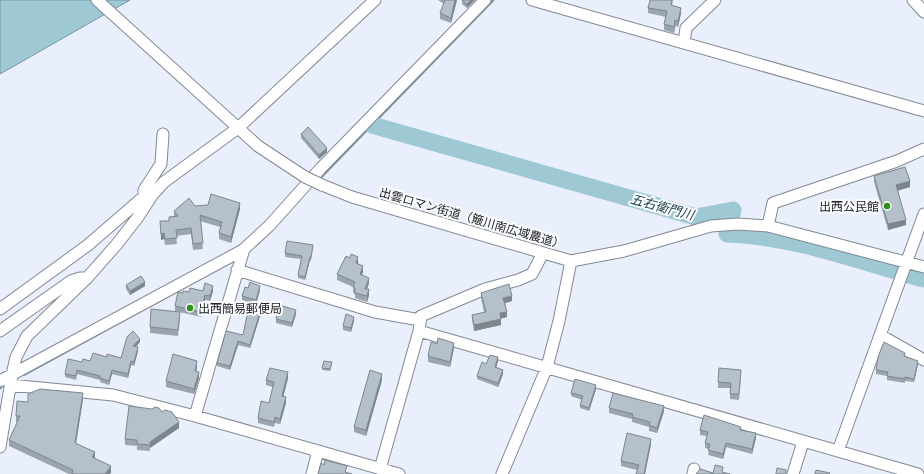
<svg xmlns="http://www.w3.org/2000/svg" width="924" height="474" font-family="'IBM Plex Sans','Noto Sans JP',sans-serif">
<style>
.water{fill:#9dc8d4;stroke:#7896a0}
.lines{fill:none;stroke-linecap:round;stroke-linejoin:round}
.stream{stroke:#7896a0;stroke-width:3}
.river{stroke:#9dc8d4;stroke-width:17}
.minor-casing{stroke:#838894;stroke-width:13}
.minor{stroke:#fff;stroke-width:11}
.minor-bridge-casing{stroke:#838894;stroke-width:13;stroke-linecap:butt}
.minor-bridge{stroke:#fff;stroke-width:11}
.wall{fill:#9ba5ae}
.shaded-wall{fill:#7e868d}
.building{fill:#b4c0ca;stroke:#7e868d}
.poi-dot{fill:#2b9216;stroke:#fbfcff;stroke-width:1.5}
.labels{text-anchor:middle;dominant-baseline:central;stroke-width:4;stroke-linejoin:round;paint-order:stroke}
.poi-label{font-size:12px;fill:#212328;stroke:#fbfcff;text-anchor:end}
.street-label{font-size:12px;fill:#212328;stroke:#fbfcff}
.water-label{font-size:13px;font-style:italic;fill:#143c46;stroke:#fbfcff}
</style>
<rect width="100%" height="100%" fill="#e9effc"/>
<path class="water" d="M0,0H130L0,74Z"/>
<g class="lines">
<path class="stream" d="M320,178L493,0
M25,374L228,263
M0,388L2,386"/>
<path class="river" d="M372,125L696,217L733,210L727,234C793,236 861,262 924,279"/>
<g class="minor-casing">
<path id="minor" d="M97,0L258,146
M532,0L924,111
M913,0L924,12
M684,43L686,28L715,0
M322,185L352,197L571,261L624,251L711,226L738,224L768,226L924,267
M148,196L144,195V190L161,164L163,134
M768,226L773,203L897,161L924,149
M237,270L375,312L420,320
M0,309L88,245L140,200L152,194
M0,331L71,281L80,278H87
M419,331L918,474
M880,335L924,360
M0,381L243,250
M10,385L113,395L195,416L399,474
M195,416L244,249L269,226L321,168L485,0
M0,447L12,375L16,357L27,336L87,278L117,244L138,217L153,194L164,182L238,128L375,0
M838,451L924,214
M380,469L419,331L421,316L485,289L518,280L532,274L543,253
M312,474L318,451
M502,474L547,367L559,321L571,261
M693,474L694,469
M793,474L803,442"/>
</g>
<use href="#minor" class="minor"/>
<g class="minor-bridge-casing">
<path id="minor-bridge" d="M258,146L305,177L322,185"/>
</g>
<use href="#minor-bridge" class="minor-bridge"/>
</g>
<path class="wall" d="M438,0H457L451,23L440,19V13L444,4Z
M462,0H475L467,8L462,4Z
M673,0L672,6L681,13L678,27L675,26L674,33L664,30V24L666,17L648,13V8Z
M301,134L327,152L319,159L301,138Z
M874,176L910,187L897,191L906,225L888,230L874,182Z
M195,206L240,209L231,243L219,239V233L220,227L200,221L203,249L193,250L191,234L176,236L177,244L165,245L164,239L161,240L160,221H169L174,216V211Z
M313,248L311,261L310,260L305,280L298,278V275L301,259L285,257V253Z
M358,263V264L363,272L362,275L369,283L367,289L369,295L367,302L355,298V294L353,293V287L337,280V274Z
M126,285L145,286L130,295L126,289Z
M248,288L260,290L256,304L242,300V296Z
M203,291H213L210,301L205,300L201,317L175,311V306L183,293L189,292Z
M481,293L512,301L505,303L507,317L501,318V325L474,331L472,320V315L484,312L481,298Z
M261,313L250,348L238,345L230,370L217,366V363L243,335Z
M296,314L292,327L276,323V319Z
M180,318L178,336L150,333V327Z
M354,321L351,332L343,330V326Z
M140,342L136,347L138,351L134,366L131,365L128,378L112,374L109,385L100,382V380L77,374L76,380L65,377V374L82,362L90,361L107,357L121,358Z
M454,348L450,367L428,362V356Z
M905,356L918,364L914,382L905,381V383L887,380V376L876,374V370Z
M498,361L496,368L503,374L498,387L477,379V376L486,364Z
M332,364L330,371L322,370V368Z
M197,367L196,371L199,378L194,394L166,387V381Z
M741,376L739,400L730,399V388H718V382Z
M288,378L283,397L286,403L280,424L275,423L274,427L258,423V418L269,403L273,387L266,385V380Z
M382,380L366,436L354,432V427Z
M596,389L589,411L580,408V405L582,400L571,396V393Z
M83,399L76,444L111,472L110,474H69L9,446V440L17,422H16V416L28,402Z
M609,408L664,411L657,433L649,431V427L632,422V419L609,413Z
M162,412L179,428L150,448V451L137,450V446L125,445V439Z
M700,430H741L756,438L752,454L726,447L723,459L708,455L709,449L705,448V443L707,436L700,435Z
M651,444L645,474H636L637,470L621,466V461Z"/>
<path class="shaded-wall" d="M455,0H457L451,23V18Z
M471,0H475L467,8V4Z
M681,8V13L678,27V21Z
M675,20V26L674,33V27Z
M327,148V152L319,159V155Z
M910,181V187L896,191V185Z
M240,203V209L231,243V237Z
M906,220V225L888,230V224Z
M164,233V239L161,240V234Z
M310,257V260L305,280V277Z
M358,257V263L356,269V263Z
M363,266V272L360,280V274Z
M369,278V283L365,294V289Z
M145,282V286L130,295V291Z
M213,286V291L210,301V296Z
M260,286V290L256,304V300Z
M369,289V295L367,302V296Z
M205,295V300L201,317V312Z
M512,296V301L503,304V298Z
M261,309V313L250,348V345Z
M296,310V314L292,327V323Z
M507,312V317L500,319V313Z
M354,317V321L351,332V328Z
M501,319V325L474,331V325Z
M140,339V342L133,350V346Z
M238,341V345L230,370V366Z
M454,343V348L450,367V362Z
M138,347V351L134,366V362Z
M498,357V361L495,371V367Z
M131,361V365L128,378V374Z
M197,361V367L195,377V371Z
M918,361V364L914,382V379Z
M112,370V374L109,385V381Z
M503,370V374L498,387V383Z
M199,372V378L194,394V389Z
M288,372V378L282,402V396Z
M382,374V380L366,436V430Z
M596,385V389L589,411V408Z
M83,393V399L75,449V443Z
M286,397V403L280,424V419Z
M664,406V411L657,433V428Z
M179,422V428L150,448V451V442Z
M756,433V438L752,454V449Z
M651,439V444L645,474H644Z
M726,443V447L723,459V454Z
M95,452V458L92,463V457Z
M111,466V472L110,474H105Z"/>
<path class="building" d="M445,0H455L451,18L440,13Z
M462,0H471L467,4Z
M650,0H672L671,5L681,8L678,21L675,20L674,27L664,24L667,11L648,8Z
M308,127L327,148L319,155L301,134Z
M905,167L910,181L896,185L906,220L888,224L874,176Z
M211,194L240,203L231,237L219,233L222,222L200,215L203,243L193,244L191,228L176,230L177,238L165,239L164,233L161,234L160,221H169V217L178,216L174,211L189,198L195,206L208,205Z
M287,241L313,245L311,257H310L305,277L298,275L302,256L285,253Z
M351,254L358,257L356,263L363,266L360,274L369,278L365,289H369L367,296L355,293V288L353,287L355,282L337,274L346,256L350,258Z
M141,276L145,282L130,291L126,285Z
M250,282L260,286L256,300L242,296L245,287L248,288Z
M205,283L213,286L210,296L205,295L201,312L175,306L178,292L183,293V291L189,292L190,288L203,291Z
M509,284L512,296L503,298L507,312L500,313L501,319L474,325L472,315L486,312L481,293Z
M279,305L296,310L292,323L276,319Z
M249,306L261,309L250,345L238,341L230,366L217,363L226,331L243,335Z
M151,309L180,312L178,330L150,327Z
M346,314L354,317L351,328L343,326Z
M133,331L140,339L133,346L138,347L134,362L131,361L128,374L112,370L109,381L100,378V376L77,370L76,376L65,374L68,359L82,362L83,359L90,361L93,353L107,357V354L121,358L127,337Z
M438,338L454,343L450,362L428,356L431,342L437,344Z
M884,342L905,353L904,356L918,361L914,379L905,377V379L887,376L888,372L876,370L878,357Z
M173,354L197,361L195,371L199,372L194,389L166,381Z
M490,355L498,357L495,367L503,370L498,383L477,376L482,362L486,364Z
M324,361L332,362L330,369L322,368Z
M270,368L288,372L282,396L286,397L280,419L275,417L274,422L258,418L261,401L269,403L274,382L266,380Z
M719,368L741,370L739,394H730L731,383L718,382Z
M370,370L382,374L366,430L354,427Z
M575,379L596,385L589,408L580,405L583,396L571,393Z
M40,389L83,393L75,443L95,452L92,457L111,466L105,474H72L73,470L9,440L20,416H16L17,401L28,402V394Z
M613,393L664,406L657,428L649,425L650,422L632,417L633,414L609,408Z
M129,406L152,409L155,407L159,408L162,412L165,410L172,412L179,422L150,442V445L137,444V440L125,439Z
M704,415L741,427L740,430L756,433L752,449L726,443L723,454L708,450L710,444L705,443L708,432L700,430Z
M627,433L651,439L644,474H636L639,465L621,461Z
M325,460L347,466L345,472L352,474H318L321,463L324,465Z
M715,465L723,467L722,472L730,474H696L700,469L713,473Z
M777,468L786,470V474H776Z
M816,470L830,473L829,474H815Z"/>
<g class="poi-dot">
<circle cx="887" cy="206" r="4"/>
<circle cx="190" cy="308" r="4"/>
</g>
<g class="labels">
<g class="poi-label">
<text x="879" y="206">出西公民館</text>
<text x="198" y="308" text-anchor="start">出西簡易郵便局</text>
</g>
<g class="street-label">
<text transform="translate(472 218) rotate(16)">出雲ロマン街道（簸川南広域農道）</text>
</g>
<g class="water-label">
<text transform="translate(662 207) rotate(15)">五右衛門川</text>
</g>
</g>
</svg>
